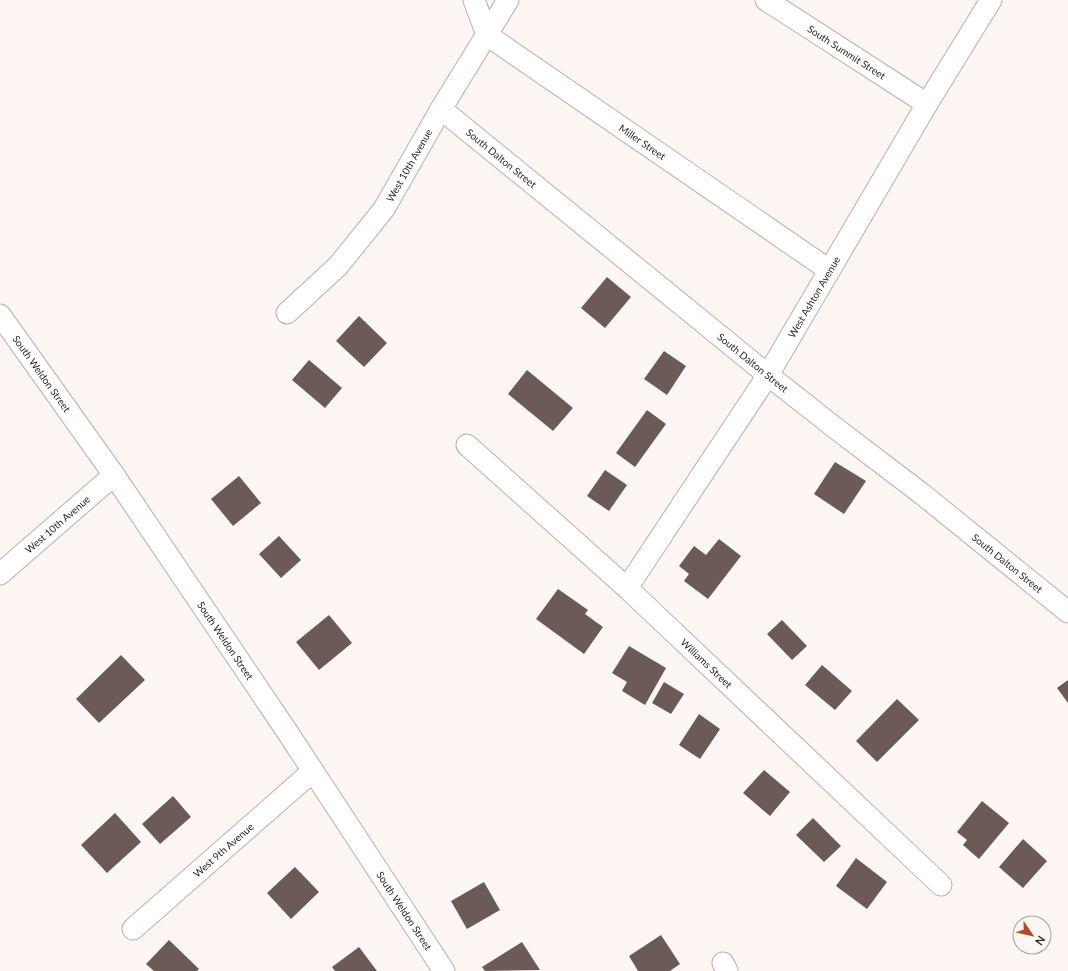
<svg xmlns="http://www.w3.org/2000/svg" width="1068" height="971" font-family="Lato,sans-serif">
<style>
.building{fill:#6b5a55}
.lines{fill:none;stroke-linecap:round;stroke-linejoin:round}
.street-casing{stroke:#bfada7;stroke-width:23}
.street{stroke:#fff;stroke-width:21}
.labels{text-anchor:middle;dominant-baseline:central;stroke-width:4;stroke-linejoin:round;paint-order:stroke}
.street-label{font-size:10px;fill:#251e1c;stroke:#fef6f3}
</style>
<rect width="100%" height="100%" fill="#fef6f3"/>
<path class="building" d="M607,277L631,297L605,328L581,308Z
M359,316L387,343L364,367L336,341Z
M664,351L686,366L667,395L644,379Z
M309,360L342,388L325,408L292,380Z
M527,370L573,408L553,431L508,394Z
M647,410L666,424L635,467L616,453Z
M835,462L866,481L844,514L814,494Z
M605,470L627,485L609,511L587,496Z
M239,476L261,503L233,526L211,499Z
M279,536L301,560L281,578L259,554Z
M719,539L741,556L708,599L684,581L689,574L679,566L694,546L706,555Z
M558,589L588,610L585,614L603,627L584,654L536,619Z
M329,615L352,643L319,670L296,642Z
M782,620L807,646L792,660L767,634Z
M629,646L666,668L645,705L622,691L627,682L612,673Z
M121,655L145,680L99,723L76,699Z
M822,665L852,691L835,710L805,685Z
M1068,680V703L1057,688Z
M664,682L684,694L671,714L652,703Z
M897,699L919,720L877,762L856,741Z
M699,714L720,729L700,759L679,745Z
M764,770L790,792L770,816L743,793Z
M173,796L191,817L160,844L142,824Z
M982,801L1009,823L979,859L963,845L967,840L957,832Z
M115,813L141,842L107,873L81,845Z
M813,818L841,846L824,862L796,835Z
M1023,839L1047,861L1023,888L999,867Z
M856,858L887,882L867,909L836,886Z
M295,867L319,892L291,919L267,893Z
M484,882L500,910L467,929L451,901Z
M661,935L680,964L670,971H638L629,956Z
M169,940L199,969L197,971H154L146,964Z
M522,942L540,970L485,971L482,967Z
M359,947L377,971H335L332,967Z"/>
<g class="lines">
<g class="street-casing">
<g id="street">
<path id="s1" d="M474,0L487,35L829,270"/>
<path id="s2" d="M766,0L927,104"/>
<path id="s3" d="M441,109L768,375L834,427L922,494L1068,612"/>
<path id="s4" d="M287,313L338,266L384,209L441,109L508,0"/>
<path id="s5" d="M0,315L114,475L288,733L444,971"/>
<path id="s6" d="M467,445L627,588L941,885"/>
<path id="s7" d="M0,574L114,475"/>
<path id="s8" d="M627,588L768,375L927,104L991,0"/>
<path id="s9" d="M133,929L313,771"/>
<path d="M723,963L727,971"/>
</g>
</g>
<use href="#street" class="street"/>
</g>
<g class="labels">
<g class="street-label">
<text stroke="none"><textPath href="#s2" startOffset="96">South Summit Street</textPath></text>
<text stroke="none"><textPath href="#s1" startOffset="226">Miller Street</textPath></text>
<text stroke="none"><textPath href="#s3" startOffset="78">South Dalton Street</textPath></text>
<text stroke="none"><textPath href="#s4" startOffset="193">West 10th Avenue</textPath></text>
<text stroke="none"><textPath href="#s8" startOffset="346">West Ashton Avenue</textPath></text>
<text stroke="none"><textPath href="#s3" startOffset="402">South Dalton Street</textPath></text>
<text stroke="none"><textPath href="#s5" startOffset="72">South Weldon Street</textPath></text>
<text stroke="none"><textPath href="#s7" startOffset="76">West 10th Avenue</textPath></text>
<text stroke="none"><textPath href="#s3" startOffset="726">South Dalton Street</textPath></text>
<text stroke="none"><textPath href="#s5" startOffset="396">South Weldon Street</textPath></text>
<text stroke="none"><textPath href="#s6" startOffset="324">Williams Street</textPath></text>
<text stroke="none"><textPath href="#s9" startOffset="120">West 9th Avenue</textPath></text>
<text stroke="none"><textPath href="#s5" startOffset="720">South Weldon Street</textPath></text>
</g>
</g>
<g transform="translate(1032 935) rotate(124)"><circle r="19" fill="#fef6f3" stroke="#a7a09d"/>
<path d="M0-3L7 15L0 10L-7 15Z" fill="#b34b28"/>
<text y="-6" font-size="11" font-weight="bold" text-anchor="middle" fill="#251e1c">N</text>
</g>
</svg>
